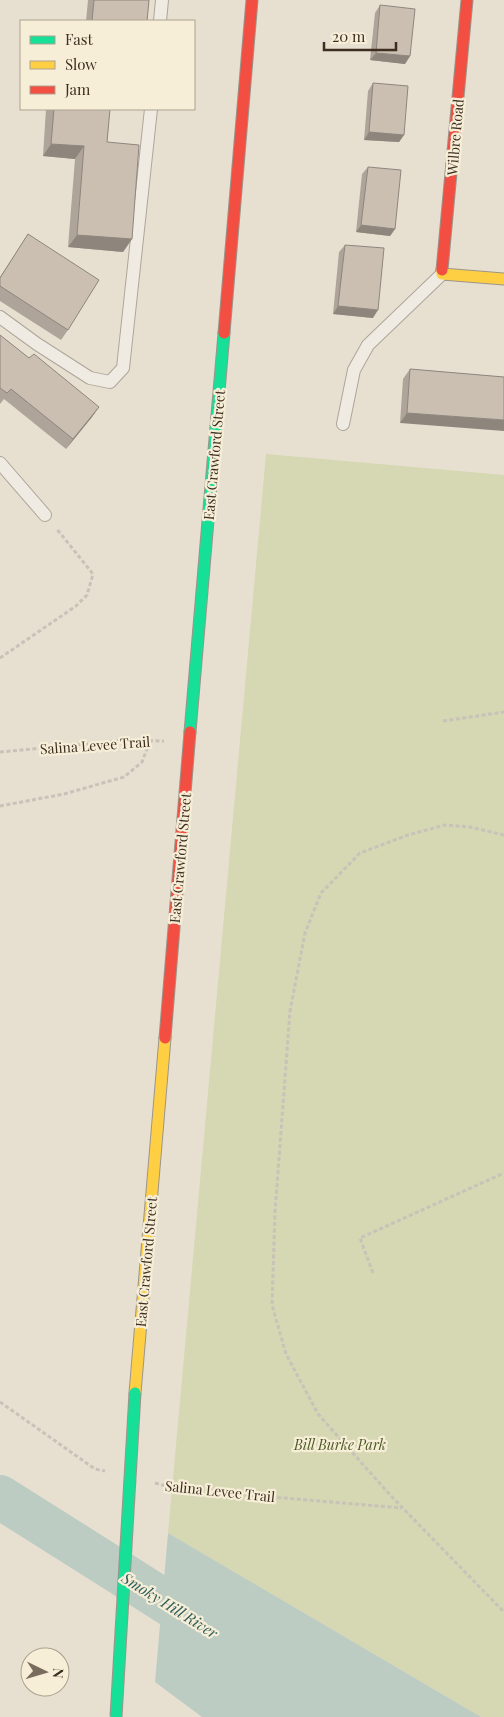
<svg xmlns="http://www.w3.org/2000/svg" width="504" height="1717" font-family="'Playfair Display',serif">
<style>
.green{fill:#d6d7b3}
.water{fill:#bcccc2}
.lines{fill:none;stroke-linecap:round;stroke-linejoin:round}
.river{stroke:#bcccc2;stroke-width:44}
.lane-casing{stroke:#ada599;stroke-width:14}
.fast-casing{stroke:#9c958a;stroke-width:13}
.slow-casing{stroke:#9c958a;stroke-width:13}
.jam-casing{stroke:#9c958a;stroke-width:13}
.path{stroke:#c8c2b9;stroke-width:3;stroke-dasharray:4 2.5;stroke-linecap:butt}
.lane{stroke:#efebe3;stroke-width:12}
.fast{stroke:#16e098;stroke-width:11}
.slow{stroke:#ffcf43;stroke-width:11}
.jam{stroke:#f24e42;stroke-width:11}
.fast-bridge-casing{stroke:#9c958a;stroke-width:13;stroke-linecap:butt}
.fast-bridge{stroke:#16e098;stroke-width:11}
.wall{fill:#afa499}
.shaded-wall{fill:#8e867d}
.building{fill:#cbbfb2;stroke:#8e867d}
.labels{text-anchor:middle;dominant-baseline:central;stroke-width:4.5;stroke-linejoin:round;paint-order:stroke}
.street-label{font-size:14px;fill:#3d2e20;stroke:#f7eed8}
.park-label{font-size:14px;font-style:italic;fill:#4d5a26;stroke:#f7eed8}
.water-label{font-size:15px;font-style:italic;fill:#2f5d5a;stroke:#f7eed8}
</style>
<rect width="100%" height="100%" fill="#e7e0d1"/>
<path class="green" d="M266,454L504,475V1717H481L168,1533Z"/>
<path class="water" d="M168,1533L481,1717H202L155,1682Z"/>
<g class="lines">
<path class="river" d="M0,1497L212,1631"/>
<g class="lane-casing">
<path id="lane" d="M160,21L162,0
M0,317L37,344L90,378L110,382L123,368L151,109
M343,424L354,370L368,345L442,274
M0,463L45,515"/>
</g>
<g class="fast-casing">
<path id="fast" d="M190,732L224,333"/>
</g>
<g class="slow-casing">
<path id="slow" d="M442,270V274L504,279
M135,1393L165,1038"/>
</g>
<g class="jam-casing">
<path id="jam" d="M442,270L467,0
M224,333L252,0
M165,1038L190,732"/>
</g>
<path class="path" d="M0,658L76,606L87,595L93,574L56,528
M443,721L504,712
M0,752L127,740L164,741
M0,806L64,794L124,777L142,762L150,741
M504,835L470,827L445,825L408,835L360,853L321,893L305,933L290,1011L275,1212L272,1305L286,1354L318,1414L391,1496L504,1612
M373,1273L360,1238L504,1173
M0,1402L95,1469L105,1471
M155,1483L177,1489L402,1508"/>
<use href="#lane" class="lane"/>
<use href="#fast" class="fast"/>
<use href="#slow" class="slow"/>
<use href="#jam" class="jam"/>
<g class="fast-bridge-casing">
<path id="fast-bridge" d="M116,1717L135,1393"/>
</g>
<use href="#fast-bridge" class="fast-bridge"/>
</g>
<path class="wall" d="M88,0H149L147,21H86Z
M380,5L410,56L405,64L370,60L375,13Z
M373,83L404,135L399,142L364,140L368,91Z
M46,109H110L107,142L132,239L123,252L68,247L75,159L43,156Z
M368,167L395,229L390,236L356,232L362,174Z
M28,234L68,330L61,340L0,301V277Z
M345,245L373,318L333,314L339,252Z
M0,335L29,358L99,407L92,417L66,449L4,399L0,404Z
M410,369L504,377L400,423L403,379Z"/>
<path class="shaded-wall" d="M376,53L410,56L405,64L370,60Z
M369,132L404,135L399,142L364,140Z
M51,144L84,146L75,159L43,156Z
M361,225L395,229L390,236L356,232Z
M77,235L132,239L123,252L68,247Z
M338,306L378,310L373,318L333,314Z
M99,407L92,417L66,449L73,439Z
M407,413L504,420V431L400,423Z"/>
<path class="building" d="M94,0H149L147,21H92Z
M380,5L415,9L410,56L376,53Z
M373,83L408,86L404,135L369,132Z
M54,109H110L107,142L139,145L132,239L77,235L84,146L51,144Z
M368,167L401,170L395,229L361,225Z
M28,234L99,280L68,330L0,286V278Z
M345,245L384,248L378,310L338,306Z
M0,335L29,358L34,354L99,407L73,439L11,389L7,393L0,388Z
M410,369L504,377V420L407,413Z"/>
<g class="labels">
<g class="street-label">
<text transform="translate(455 137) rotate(-85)">Wilbre Road</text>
<text transform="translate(214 455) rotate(-85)">East Crawford Street</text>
<text transform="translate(95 745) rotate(-4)">Salina Levee Trail</text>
<text transform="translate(180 858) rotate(-85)">East Crawford Street</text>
<text transform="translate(146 1262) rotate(-85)">East Crawford Street</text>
<text transform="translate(220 1491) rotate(6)">Salina Levee Trail</text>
</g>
<g class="park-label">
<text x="340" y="1444">Bill Burke Park</text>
</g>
<g class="water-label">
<text transform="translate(170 1605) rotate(32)">Smoky Hill River</text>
</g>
</g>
<rect x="20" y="20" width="175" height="90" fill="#f7eed8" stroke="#ada18e"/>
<rect x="30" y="36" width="25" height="8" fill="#16e098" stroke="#ada18e"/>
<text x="65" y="45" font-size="15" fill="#3d2e20">Fast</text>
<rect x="30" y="61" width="25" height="8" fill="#ffcf43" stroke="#ada18e"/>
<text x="65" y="70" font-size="15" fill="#3d2e20">Slow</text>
<rect x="30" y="86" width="25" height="8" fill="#f24e42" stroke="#ada18e"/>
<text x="65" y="95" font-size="15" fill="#3d2e20">Jam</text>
<g transform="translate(45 1672) rotate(95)"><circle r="24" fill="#f7eed8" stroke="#ada18e"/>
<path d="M0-4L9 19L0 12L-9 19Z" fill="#786c5e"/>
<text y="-8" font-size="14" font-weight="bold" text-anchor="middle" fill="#3d2e20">N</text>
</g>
<path d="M324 42v8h72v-8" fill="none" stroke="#3d2e20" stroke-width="2.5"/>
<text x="332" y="42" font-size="15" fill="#3d2e20" stroke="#f7eed8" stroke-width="4" paint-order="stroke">20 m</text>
</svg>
